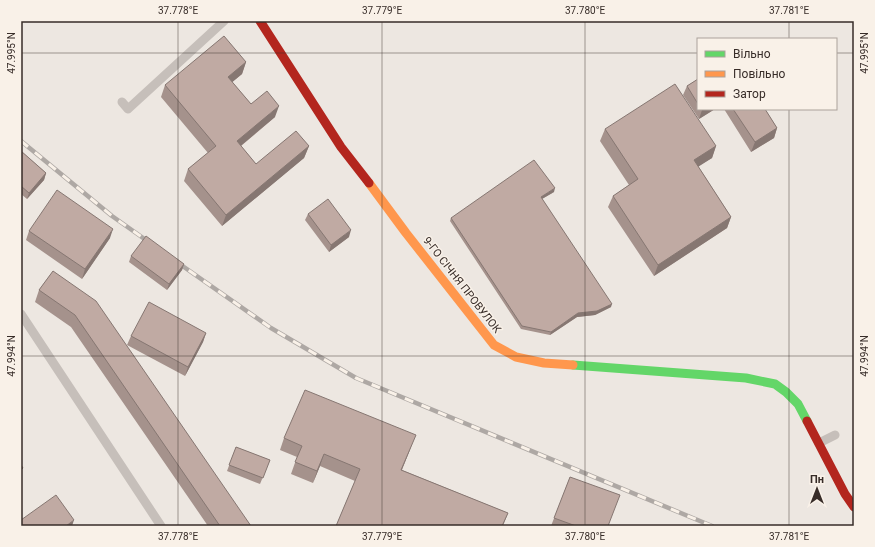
<svg xmlns="http://www.w3.org/2000/svg" width="875" height="547" font-family="Roboto,sans-serif">
<style>
.lines{fill:none;stroke-linecap:round;stroke-linejoin:round}
.lane{stroke:#c6bfba;stroke-width:9}
.fast{stroke:#63d668;stroke-width:9}
.slow{stroke:#ff974d;stroke-width:9}
.jam{stroke:#b3261e;stroke-width:9}
.rail-casing{stroke:#aea8a4;stroke-width:4.5}
.rail{stroke:#f9f1e8;stroke-width:3;stroke-dasharray:9;stroke-linecap:butt}
.wall{fill:#a5928c}
.shaded-wall{fill:#867772}
.building{fill:#c0aaa3;stroke:#867772}
.ticks{fill:none;stroke:#372c28;stroke-width:1;stroke-opacity:0.45}
.labels{text-anchor:middle;dominant-baseline:central;stroke-width:3;stroke-linejoin:round;paint-order:stroke}
.street-label{font-size:11px;fill:#372c28;stroke:#f9f1e8}
.neatline{fill:none;stroke:#372c28;stroke-width:1.5}
.ticks-label{font-size:10px;text-anchor:middle;fill:#372c28}
</style>
<rect width="100%" height="100%" fill="#ede7e1"/>
<g class="lines">
<path class="lane" d="M122,102L128,109L224,21
M21,314L161,526
M819,443L835,435"/>
<path class="fast" d="M573,365L746,378L775,384L786,392L798,404L807,421"/>
<path class="slow" d="M369,183L406,233L494,345L516,357L544,363L573,365"/>
<path class="jam" d="M260,21L341,147L369,183
M807,421L845,494L854,507"/>
<g class="rail-casing">
<path id="rail" d="M21,141L112,216L153,245
M174,260L271,328L356,378L712,526"/>
</g>
<use href="#rail" class="rail"/>
</g>
<path class="wall" d="M246,62L242,74L232,82L251,104L275,117L241,146L256,164L309,146L304,158L222,226L184,181L188,169L208,153L161,97L165,85Z
M698,79V109H715L699,119L683,95L687,86Z
M724,109H765L777,128L774,138L751,152Z
M605,129L716,146L712,158L698,166L731,217L727,228L654,276L608,207L613,196L629,185L600,141Z
M21,151L46,173L44,180L27,199L21,194Z
M554,192L542,199L611,307L595,315L577,317L550,335L521,329L450,221L451,218Z
M308,214L349,237L329,252L305,220Z
M29,231L110,238L82,279L26,240Z
M131,256L184,264L182,270L167,290L129,262Z
M53,271L251,526H208L71,327L35,302L39,290Z
M206,333L203,342L185,376L127,345L131,336Z
M284,438L411,447L402,470L508,513L503,526H336L355,481L320,466L313,483L291,474L297,457L280,450Z
M236,447L270,460L260,484L227,471Z
M570,477L609,526H551Z"/>
<path class="shaded-wall" d="M246,62L242,74L224,89L228,77Z
M279,106L275,117L232,153L237,141Z
M704,109H715L699,119L702,110Z
M777,128L774,138L751,152L755,142Z
M309,146L304,158L222,226L226,215Z
M716,146L712,158L690,172L694,160Z
M46,173L44,180L27,199L29,193Z
M555,188L554,192L540,200L541,197Z
M731,217L727,228L654,276L658,265Z
M113,229L110,238L82,279L85,269Z
M351,230L349,237L329,252L331,245Z
M184,264L182,270L167,290L169,284Z
M612,304L611,307L595,315L577,317L550,335L551,332L578,313Z
M206,333L203,342L185,376L188,367Z
M416,435L411,447L397,481L401,470Z
M324,454L320,466L313,483L317,471Z
M74,520L72,526H66Z"/>
<path class="building" d="M224,36L246,62L228,77L251,104L267,91L279,106L237,141L256,164L296,131L309,146L226,215L188,169L216,146L165,85Z
M698,79V104L687,86Z
M675,84L716,146L694,160L731,217L658,265L613,196L638,179L605,129Z
M733,109H765L777,128L755,142Z
M21,151L46,173L29,193L21,186Z
M534,160L555,188L541,197L612,304L597,311L578,313L551,332L522,326L451,218Z
M57,190L113,229L85,269L29,231Z
M328,199L351,230L331,245L308,214Z
M146,236L184,264L169,284L131,256Z
M53,271L96,301L251,526H220L75,315L39,290Z
M149,302L206,333L188,367L131,336Z
M305,390L416,435L401,470L508,513L502,526H336L360,469L324,454L317,471L295,462L302,446L284,438Z
M236,447L270,460L263,478L229,465Z
M21,465L23,468L21,470Z
M570,477L620,495L608,526H576L554,518Z
M56,495L74,520L66,526H21V520Z"/>
<path class="ticks" d="M178,21V526M382,21V526M585,21V526M789,21V39M21,53H698M836,53H854M789,109V526M21,356H854"/>
<g class="labels">
<g class="street-label">
<text transform="translate(462 285) rotate(52)">9-ГО СІЧНЯ ПРОВУЛОК</text>
</g>
</g>
<rect width="875" height="547" fill="none" stroke="#f9f1e8" stroke-width="44"/>
<rect x="697" y="38" width="140" height="72" fill="#f9f1e8" stroke="#aba29b"/>
<rect x="705" y="51" width="20" height="6" fill="#63d668" stroke="#aba29b"/>
<text x="733" y="58" font-size="12" fill="#372c28">Вільно</text>
<rect x="705" y="71" width="20" height="6" fill="#ff974d" stroke="#aba29b"/>
<text x="733" y="78" font-size="12" fill="#372c28">Повільно</text>
<rect x="705" y="91" width="20" height="6" fill="#b3261e" stroke="#aba29b"/>
<text x="733" y="98" font-size="12" fill="#372c28">Затор</text>
<g transform="translate(817 489)" stroke="#f9f1e8" stroke-width="3" paint-order="stroke">
<path d="M0-3L7 15L0 10L-7 15Z" fill="#372c28"/>
<text y="-6" font-size="11" font-weight="bold" text-anchor="middle" fill="#372c28">Пн</text>
</g>
<rect x="22" y="22" width="831" height="503" class="neatline"/>
<g class="ticks-label">
<text x="178" y="14">37.778°E</text>
<text x="382" y="14">37.779°E</text>
<text x="585" y="14">37.780°E</text>
<text x="789" y="14">37.781°E</text>
<text transform="translate(11 53) rotate(-90)" y="4">47.995°N</text>
<text transform="translate(864 53) rotate(-90)" y="4">47.995°N</text>
<text transform="translate(11 356) rotate(-90)" y="4">47.994°N</text>
<text transform="translate(864 356) rotate(-90)" y="4">47.994°N</text>
<text x="178" y="540">37.778°E</text>
<text x="382" y="540">37.779°E</text>
<text x="585" y="540">37.780°E</text>
<text x="789" y="540">37.781°E</text>
</g>
</svg>
